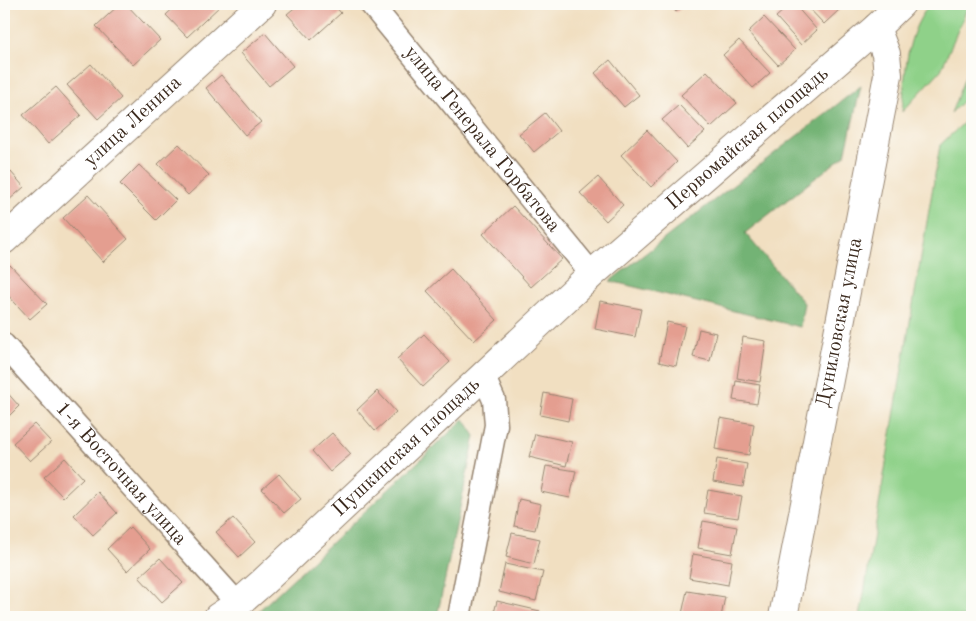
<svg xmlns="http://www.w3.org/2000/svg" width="976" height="621" font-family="'Old Standard TT',serif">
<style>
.green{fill:#8fd189;stroke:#657e54}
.forest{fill:#73b375;stroke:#576e4a}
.building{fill:#e49e90}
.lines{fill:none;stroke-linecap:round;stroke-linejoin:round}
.minor-casing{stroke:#968470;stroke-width:25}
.secondary-casing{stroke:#968470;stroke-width:30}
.minor{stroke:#fff;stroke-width:22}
.secondary{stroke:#fff;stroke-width:28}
.labels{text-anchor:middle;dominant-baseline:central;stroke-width:4.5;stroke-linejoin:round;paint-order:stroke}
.street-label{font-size:20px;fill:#3b2a1e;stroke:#fdfcf7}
</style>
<rect width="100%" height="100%" fill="#fdfcf7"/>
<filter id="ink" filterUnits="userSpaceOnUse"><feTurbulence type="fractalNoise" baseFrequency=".02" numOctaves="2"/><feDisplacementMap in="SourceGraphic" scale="10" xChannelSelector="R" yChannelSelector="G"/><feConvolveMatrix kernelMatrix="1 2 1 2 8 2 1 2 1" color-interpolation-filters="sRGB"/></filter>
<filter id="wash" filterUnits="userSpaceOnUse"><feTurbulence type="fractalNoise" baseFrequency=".0096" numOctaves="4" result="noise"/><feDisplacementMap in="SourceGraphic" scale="20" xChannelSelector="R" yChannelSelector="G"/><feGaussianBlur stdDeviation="1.12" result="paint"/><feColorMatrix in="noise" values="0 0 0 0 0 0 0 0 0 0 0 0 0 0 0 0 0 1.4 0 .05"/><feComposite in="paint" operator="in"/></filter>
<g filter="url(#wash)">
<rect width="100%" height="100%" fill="#f1dfc1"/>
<path class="green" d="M930,4H969L941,70L902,112C906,73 904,36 930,4Z
M972,59V92L951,113Z
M972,115V617H860L940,145Z"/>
<path class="forest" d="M861,86L845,155L745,233L804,303L800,327L610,281Z
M464,419L475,436L437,617H252Z"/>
<g id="blocks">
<path class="building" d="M120,4H126L160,40L133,65L96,26Z
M178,4H219L221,5L187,37L166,15Z
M299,4H333L341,13L311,40L287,14Z
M669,4H686L676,12Z
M791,4H794L817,30L801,45L776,17Z
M805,4H836L840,9L824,24Z
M764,17L795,50L778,65L748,32Z
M265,33L293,66L269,86L241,53Z
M739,40L770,73L753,88L723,55Z
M610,60L639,95L624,107L595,73Z
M91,64L121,98L98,119L67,85Z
M707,71L737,103L711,127L681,95Z
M221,75L261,122L245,135L206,88Z
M56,87L81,115L48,144L23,115Z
M679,105L705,132L687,148L662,120Z
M545,113L559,131L534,152L519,134Z
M647,130L677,162L651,187L621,155Z
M179,144L209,175L188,195L158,164Z
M4,164L24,187L8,201L4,197Z
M139,165L176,200L156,220L120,184Z
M598,177L623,205L606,221L580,193Z
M88,195L128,239L103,262L63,218Z
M513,206L562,259L531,287L483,234Z
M10,265L47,304L30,319L4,291V271Z
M451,269L497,320L474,341L427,291Z
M600,301L641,309L635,337L595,329Z
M667,322L685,326L676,366L659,362Z
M699,329L716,333L710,361L693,357Z
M424,334L450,362L423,387L397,359Z
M743,337L766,341L760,382L737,378Z
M736,381L760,385L757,404L733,400Z
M4,389L19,406L4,421Z
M377,391L396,412L375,431L357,410Z
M544,393L572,399L568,421L540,415Z
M720,418L754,424L749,455L715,449Z
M34,424L51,442L30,461L13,443Z
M332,433L351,454L330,472L312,451Z
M535,434L572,442L566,466L529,457Z
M65,458L83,478L63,497L44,477Z
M717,459L747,464L743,487L713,482Z
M546,466L576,471L570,498L541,492Z
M279,474L301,499L284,513L262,489Z
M708,490L742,496L738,518L704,513Z
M98,492L117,513L93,535L74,515Z
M519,499L541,504L535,530L514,526Z
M233,518L255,542L239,557L216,532Z
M703,521L737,527L732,554L698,548Z
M130,527L150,549L127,571L107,549Z
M512,533L540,539L534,564L506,557Z
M693,554L732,561L728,585L689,578Z
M160,558L183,583L162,602L139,577Z
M505,564L543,572L536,601L499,592Z
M687,591L725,597L721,617H699L682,614Z
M497,601L540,611L539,617H493Z"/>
</g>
</g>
<g filter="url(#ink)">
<use href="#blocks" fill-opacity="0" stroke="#968470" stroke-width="1"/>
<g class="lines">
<g class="minor-casing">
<g id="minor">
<path id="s1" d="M371,4L592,274"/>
<path id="s2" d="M4,345L238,604"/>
<path d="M459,617L496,425L494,400L483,375"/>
</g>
</g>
<g class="secondary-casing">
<g id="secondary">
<path id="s3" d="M4,240L262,4"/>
<path id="s4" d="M218,617L238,604L263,582L592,274L876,28L901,4"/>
<path id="s5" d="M783,617L888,75L886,54L876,28"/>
</g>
</g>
<use href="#minor" class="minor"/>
<use href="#secondary" class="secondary"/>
</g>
</g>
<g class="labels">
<g class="street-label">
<text stroke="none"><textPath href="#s3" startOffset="175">улица Ленина</textPath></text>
<text stroke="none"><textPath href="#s1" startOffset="175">улица Генерала Горбатова</textPath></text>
<text stroke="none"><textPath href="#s4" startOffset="714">Первомайская площадь</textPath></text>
<text stroke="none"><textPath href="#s5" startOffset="300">Дуниловская улица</textPath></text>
<text stroke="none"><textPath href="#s4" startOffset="254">Пушкинская площадь</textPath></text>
<text stroke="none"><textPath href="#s2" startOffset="174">1-я Восточная улица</textPath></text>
</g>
</g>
<rect width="976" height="621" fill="none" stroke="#fdfcf7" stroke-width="20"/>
</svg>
